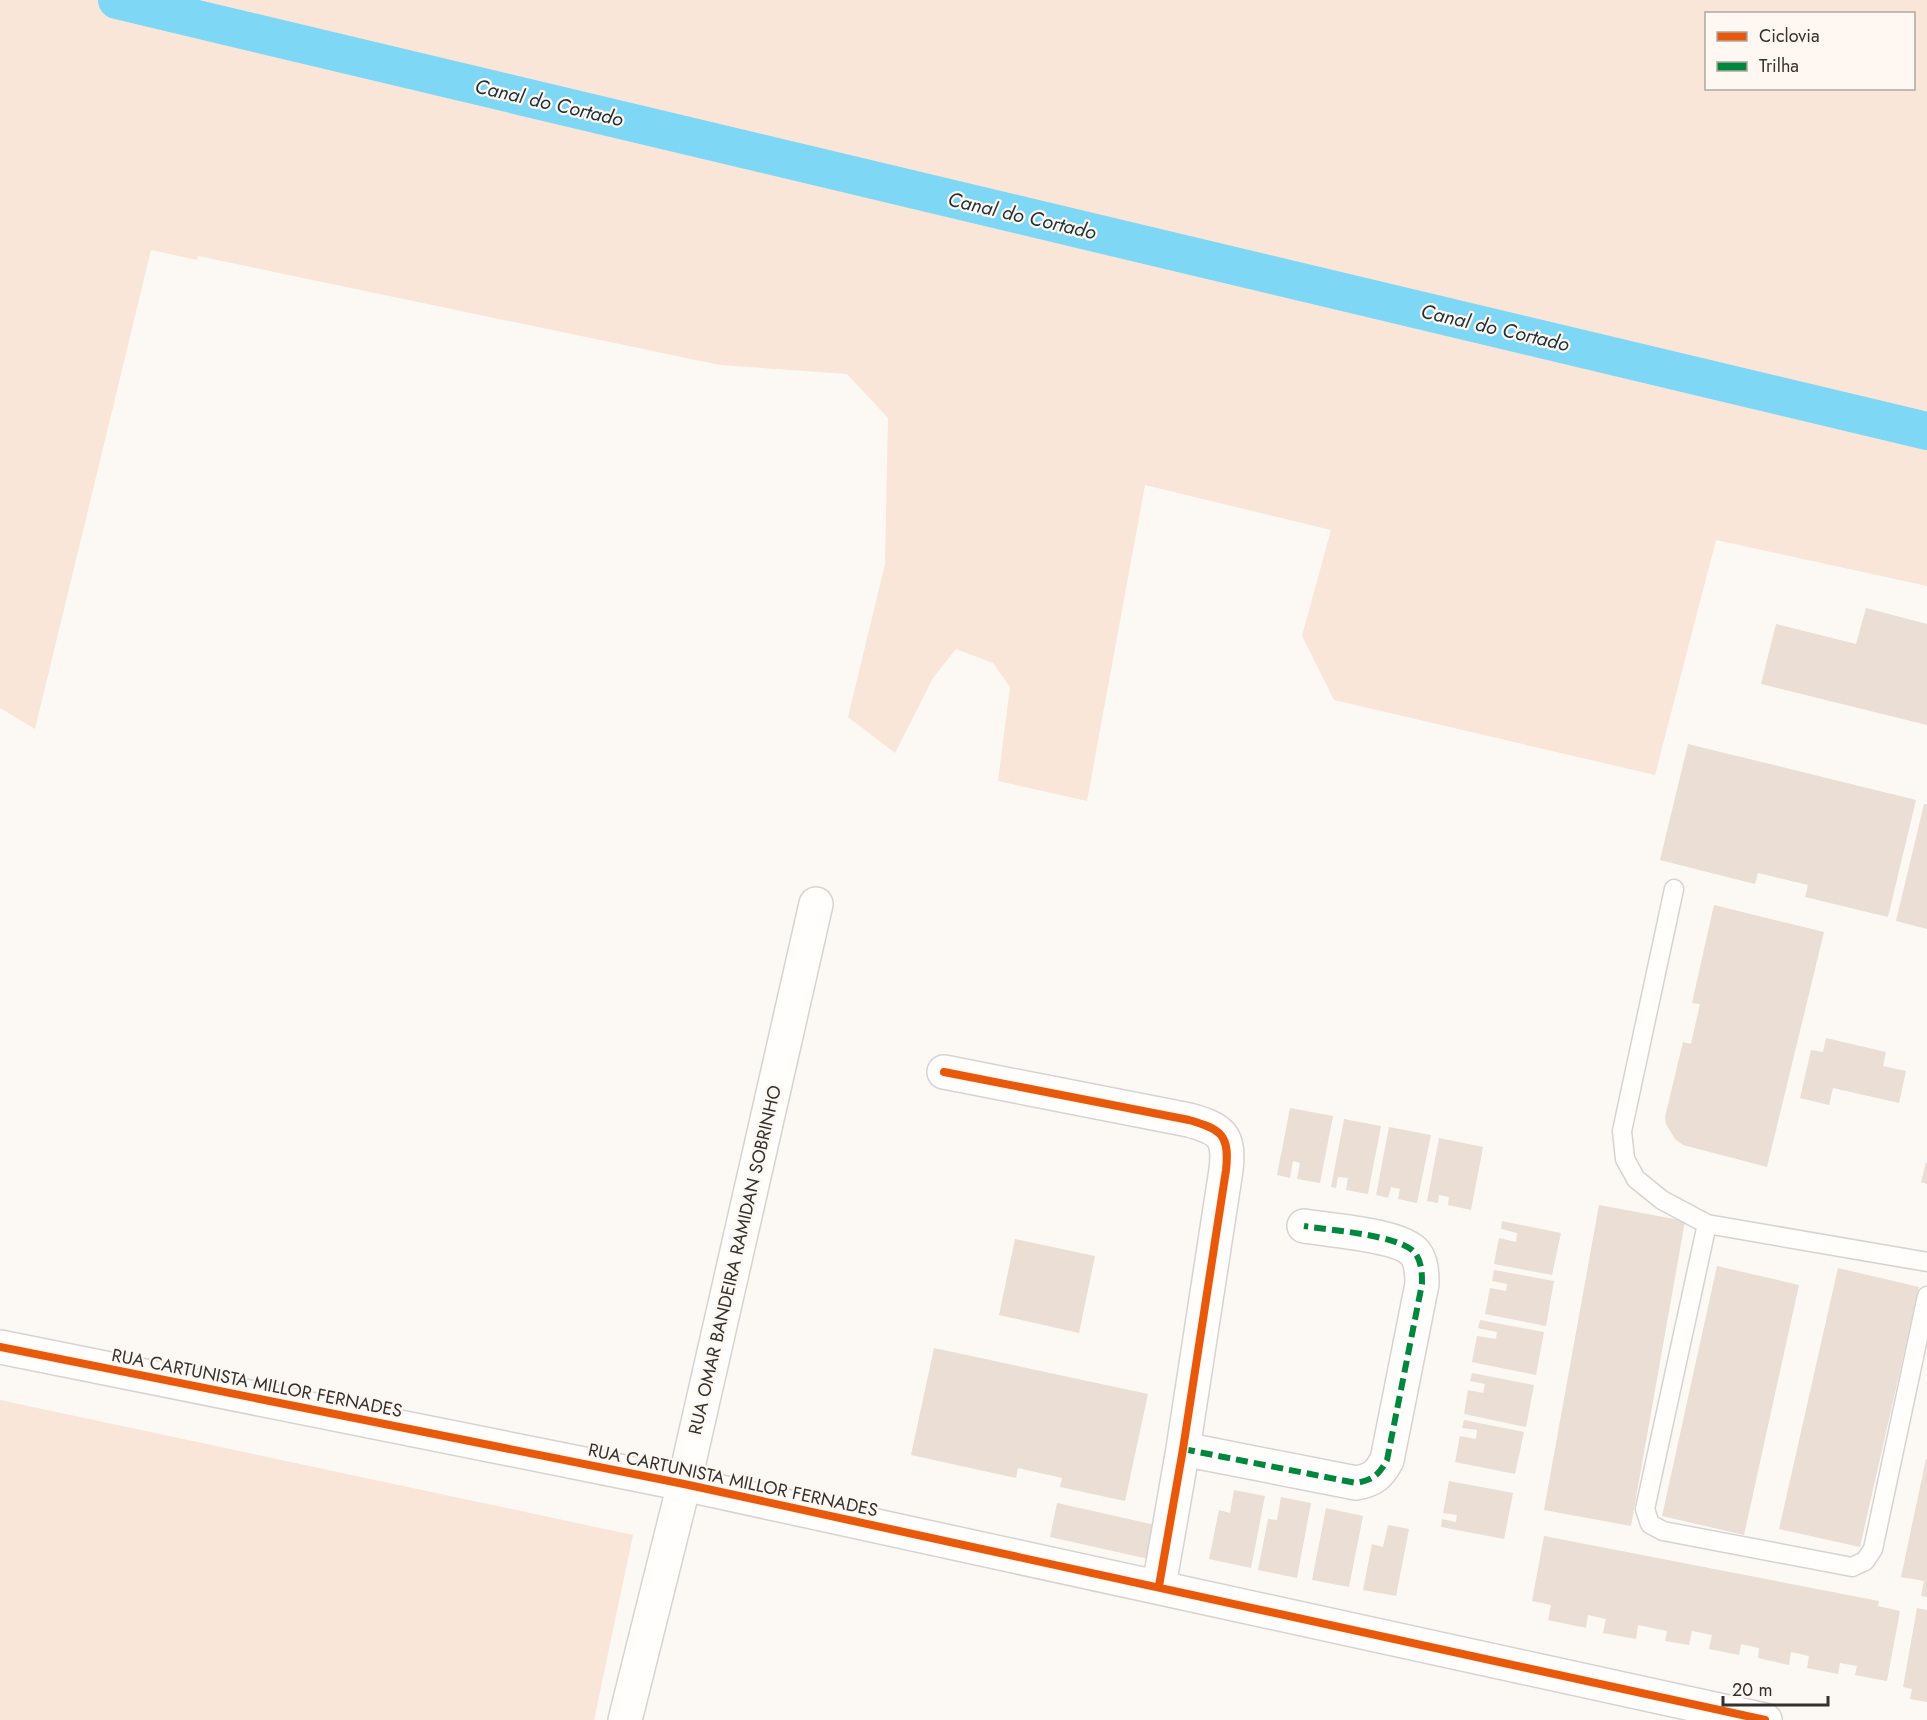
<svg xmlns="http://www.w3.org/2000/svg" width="1927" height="1720" font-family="Jost,sans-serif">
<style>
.green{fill:#f9e6d8;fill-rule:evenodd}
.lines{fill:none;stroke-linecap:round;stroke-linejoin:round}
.canal{stroke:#7ed7f5;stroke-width:38}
.building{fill:#eaded5}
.service-casing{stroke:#d6d3d0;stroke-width:21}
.minor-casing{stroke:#d6d3d0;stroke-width:36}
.service{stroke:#fffefd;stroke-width:18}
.minor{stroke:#fffefd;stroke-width:33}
.quiet{stroke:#00873e;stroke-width:6;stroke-dasharray:12 6;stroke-linecap:butt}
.cycleway-casing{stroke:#fff7f1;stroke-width:11}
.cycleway{stroke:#e8590c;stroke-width:8}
.labels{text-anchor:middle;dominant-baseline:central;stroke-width:4.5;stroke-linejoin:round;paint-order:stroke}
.street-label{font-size:18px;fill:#34312f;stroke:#fff7f1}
.water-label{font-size:20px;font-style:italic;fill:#1c323a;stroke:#fff7f1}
</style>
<rect width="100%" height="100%" fill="#fcf8f4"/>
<path class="green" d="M0,0H1927V586L1716,540L1655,775L1334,700L1302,636L1331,530L1145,485L1087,801L998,781L1010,687L993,663L956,649L933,678L895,753L848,717L885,564L888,418L847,374L720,365L198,256L197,260L151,250L35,729L0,708ZM1706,14H1914V88H1706Z
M0,1400L633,1535L594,1720H0Z"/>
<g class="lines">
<path class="canal" d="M117,0L1927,431"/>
</g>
<path class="building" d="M1866,608L1927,624V725L1761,684L1776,624L1856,644Z
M1688,744L1916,800L1888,917L1805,897L1808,885L1758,873L1755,884L1660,860Z
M1924,804H1927V929L1896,921Z
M1714,905L1824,932L1767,1167L1683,1145L1675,1139L1666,1124L1665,1117L1683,1042L1691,1044L1700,1004L1692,1003Z
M1826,1038L1886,1052L1883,1066L1906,1071L1899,1103L1833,1088L1829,1105L1800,1098L1811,1050L1823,1052Z
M1290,1108L1333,1116L1320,1183L1297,1179L1300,1163L1293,1161L1290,1178L1277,1175Z
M1344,1119L1381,1126L1368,1194L1346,1190L1348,1178L1338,1177L1336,1188L1331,1187Z
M1389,1127L1431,1135L1417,1203L1398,1199L1400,1189L1391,1187L1388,1198L1376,1195Z
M1439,1138L1483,1147L1471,1210L1448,1205L1449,1197L1439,1195L1438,1203L1427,1201Z
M1926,1162L1927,1163V1184L1921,1182Z
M1599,1205L1685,1221L1631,1526L1544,1510Z
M1502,1221L1561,1233L1552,1275L1494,1264L1499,1238L1516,1242L1517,1233L1501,1229Z
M1015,1239L1095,1256L1079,1333L999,1315Z
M1717,1266L1799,1285L1744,1535L1662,1516Z
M1838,1268L1919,1287L1860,1547L1779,1529Z
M1494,1270L1554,1281L1546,1326L1485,1314L1490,1288L1506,1291L1507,1284L1492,1281Z
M1480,1320L1544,1332L1536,1375L1472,1362L1477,1336L1496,1339L1497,1332L1478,1328Z
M934,1348L1148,1394L1125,1501L1060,1487L1062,1478L1018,1468L1016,1478L911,1455Z
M1472,1373L1534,1385L1526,1427L1464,1414L1468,1390L1483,1393L1485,1384L1470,1381Z
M1464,1420L1524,1432L1515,1474L1455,1462L1460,1436L1476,1439L1477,1430L1462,1428Z
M1926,1459H1927V1597L1921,1596L1924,1581L1901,1577Z
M1449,1481L1513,1493L1504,1539L1441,1527L1442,1519L1456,1522L1457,1515L1443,1513Z
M1234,1490L1265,1496L1251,1568L1209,1559L1219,1510L1230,1513Z
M1281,1497L1311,1503L1297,1578L1258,1570L1268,1519L1277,1520Z
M1057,1503L1160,1526L1153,1560L1050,1537Z
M1326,1508L1363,1516L1349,1587L1312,1580Z
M1388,1525L1409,1529L1396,1596L1363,1590L1372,1544L1383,1547Z
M1544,1536L1879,1601L1878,1606L1900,1611L1887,1681L1855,1675L1857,1666L1840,1663L1838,1674L1807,1668L1809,1656L1791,1652L1789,1665L1758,1658L1759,1648L1741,1644L1739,1655L1709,1649L1712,1635L1692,1631L1689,1645L1665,1641L1667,1631L1638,1625L1636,1639L1603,1633L1606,1619L1588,1615L1586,1628L1548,1620L1551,1605L1532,1601Z
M1917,1608L1927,1610V1702L1910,1699L1912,1689L1903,1687Z"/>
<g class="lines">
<g class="service-casing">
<path id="service" d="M1674,889L1622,1131L1625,1159L1636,1179L1662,1200L1707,1224L1927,1262
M1707,1224L1645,1509L1650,1524L1663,1531L1852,1567L1865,1561L1873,1549L1927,1296"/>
</g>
<g class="minor-casing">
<path id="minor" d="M944,1072L1189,1120C1221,1129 1230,1135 1226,1170L1183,1449L1159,1586
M0,1347L684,1484L1765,1720
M1183,1449L1356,1483C1373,1480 1379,1475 1387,1460L1422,1284C1422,1274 1422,1262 1415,1253C1401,1235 1328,1230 1304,1226
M625,1720L684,1484L816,904"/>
</g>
<use href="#service" class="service"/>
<use href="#minor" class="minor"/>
<path class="quiet" d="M1183,1449L1356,1483C1373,1480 1379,1475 1387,1460L1422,1284C1422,1274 1422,1262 1415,1253C1401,1235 1328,1230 1304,1226"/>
<g class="cycleway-casing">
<path id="cycleway" d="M944,1072L1189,1120C1221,1129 1230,1135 1226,1170L1183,1449L1159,1586
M0,1347L684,1484L1765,1720"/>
</g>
<use href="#cycleway" class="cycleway"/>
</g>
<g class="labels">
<g class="street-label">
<text transform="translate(735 1260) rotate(-77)">RUA OMAR BANDEIRA RAMIDAN SOBRINHO</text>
<text transform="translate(257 1383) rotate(11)">RUA CARTUNISTA MILLOR FERNADES</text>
<text transform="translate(733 1480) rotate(12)">RUA CARTUNISTA MILLOR FERNADES</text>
</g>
<g class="water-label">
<text transform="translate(549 103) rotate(13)">Canal do Cortado</text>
<text transform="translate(1022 216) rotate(13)">Canal do Cortado</text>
<text transform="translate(1495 328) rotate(13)">Canal do Cortado</text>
</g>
</g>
<rect x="1705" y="12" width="210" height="78" fill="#fff7f1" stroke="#aea8a3" stroke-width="1.5"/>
<rect x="1717" y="32" width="30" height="9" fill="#e8590c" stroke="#aea8a3" stroke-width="1.5"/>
<text x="1759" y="42" font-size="18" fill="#34312f">Ciclovia</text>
<rect x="1717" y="62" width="30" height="9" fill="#00873e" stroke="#aea8a3" stroke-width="1.5"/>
<text x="1759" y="72" font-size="18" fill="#34312f">Trilha</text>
<path d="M1723 1696v9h105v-9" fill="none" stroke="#34312f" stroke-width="3"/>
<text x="1732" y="1696" font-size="18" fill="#34312f" stroke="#fff7f1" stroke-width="4.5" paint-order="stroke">20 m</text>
</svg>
